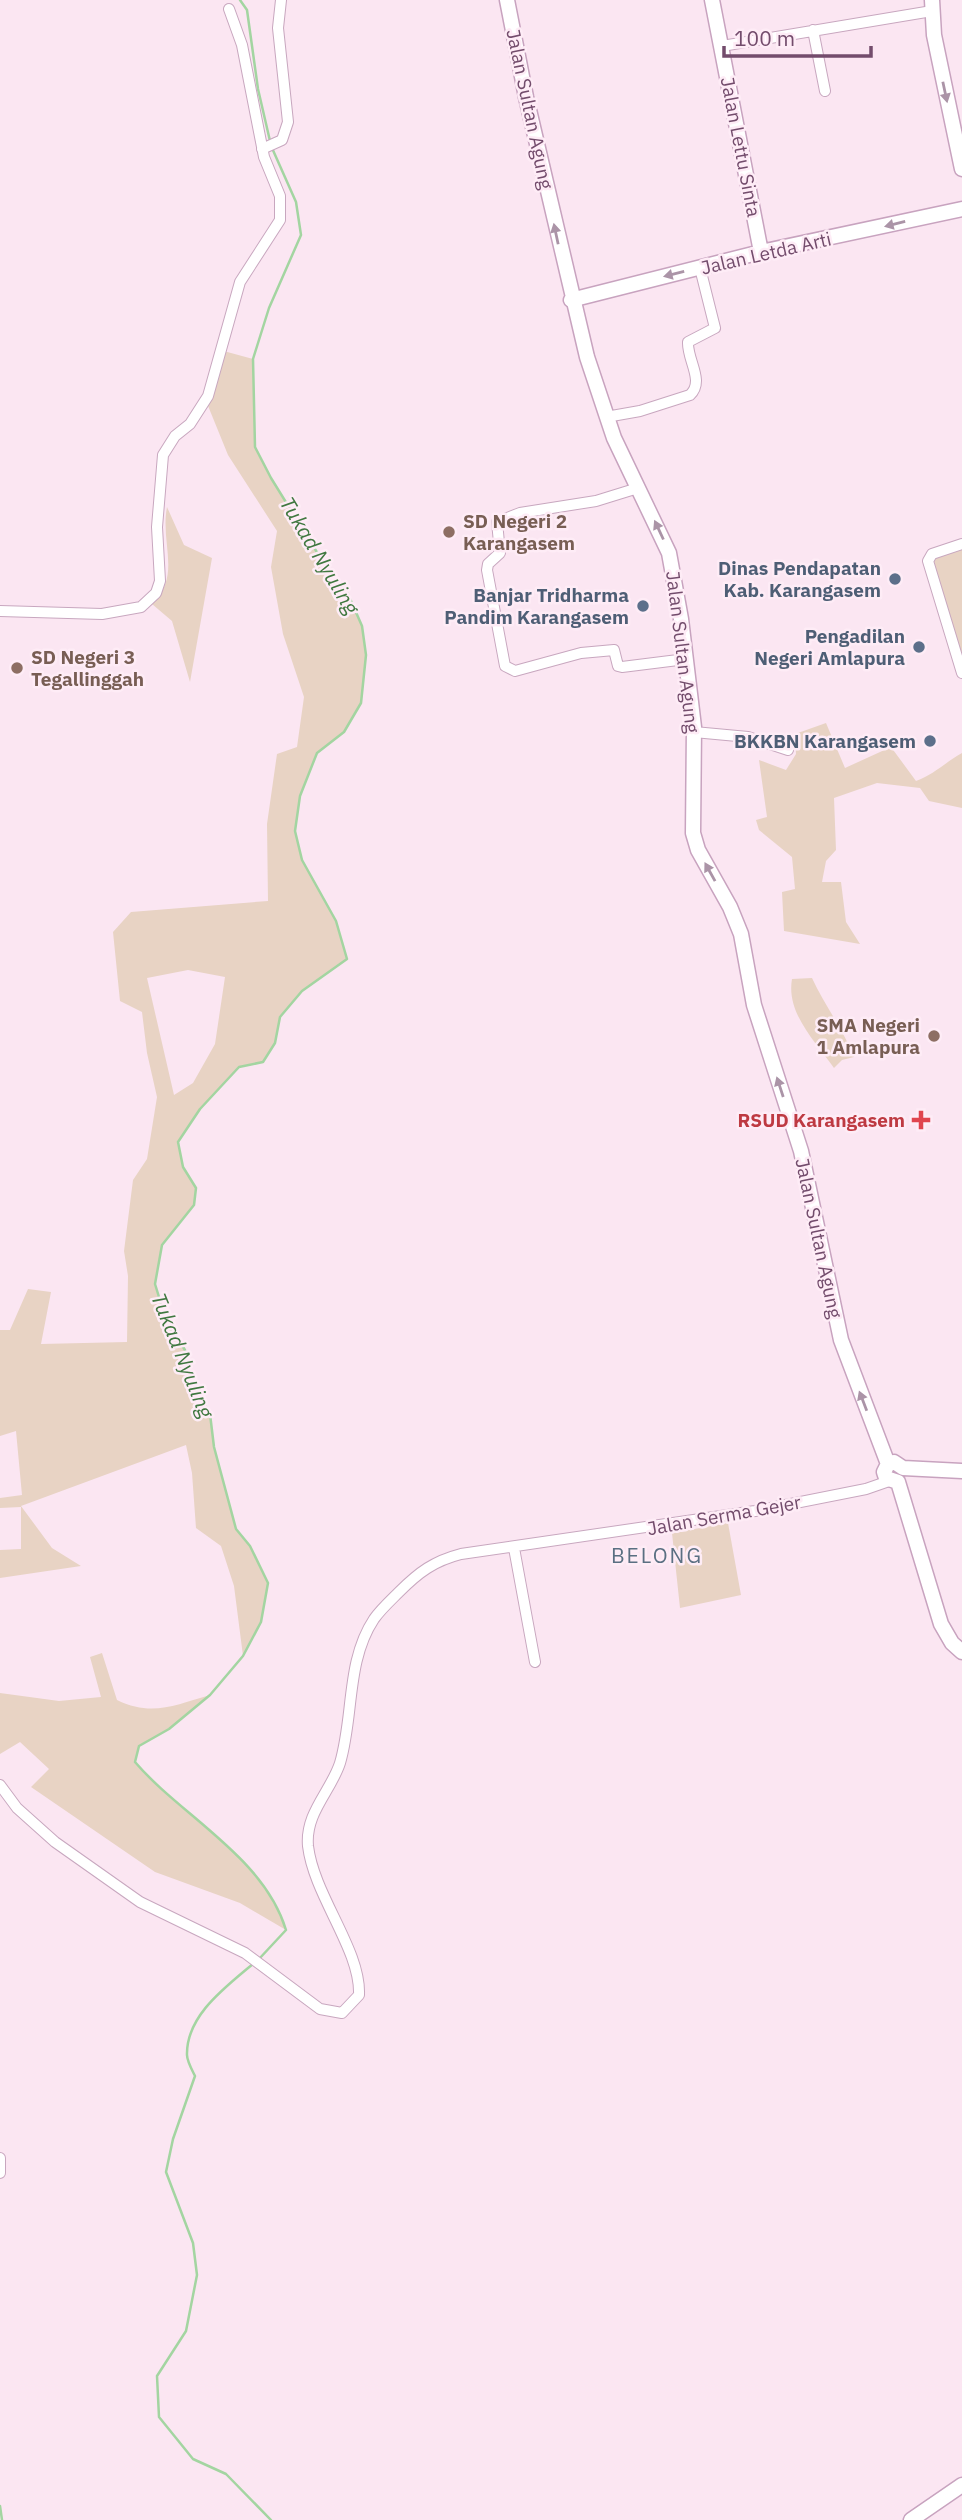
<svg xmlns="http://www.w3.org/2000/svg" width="962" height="2520" font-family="'IBM Plex Sans',sans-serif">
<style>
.green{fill:#e8d3c4;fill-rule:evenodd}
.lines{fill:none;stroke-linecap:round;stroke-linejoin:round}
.stream{stroke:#a3d5a1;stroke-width:2.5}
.street-casing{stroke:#c8a7bf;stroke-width:12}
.secondary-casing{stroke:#c8a3bf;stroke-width:17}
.street{stroke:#fff;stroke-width:10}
.secondary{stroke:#fff;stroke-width:14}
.oneway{fill:#ab94a7}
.education-dot{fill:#8d6e63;stroke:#feecf6;stroke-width:2.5}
.service-dot{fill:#5c6f8a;stroke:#feecf6;stroke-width:2.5}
.health-dot{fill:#e0444e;stroke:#feecf6;stroke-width:2.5}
.labels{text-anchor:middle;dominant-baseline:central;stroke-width:5;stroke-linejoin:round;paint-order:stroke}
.street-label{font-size:19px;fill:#734c6c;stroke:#feecf6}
.education-label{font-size:19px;font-weight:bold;fill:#785e54;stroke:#feecf6;text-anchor:start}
.service-label{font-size:19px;font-weight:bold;fill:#4e5e75;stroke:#feecf6;text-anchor:end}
.health-label{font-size:19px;font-weight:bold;fill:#be3a42;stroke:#feecf6;text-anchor:end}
.water-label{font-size:21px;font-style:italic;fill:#407840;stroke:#feecf6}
.neighbourhood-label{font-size:21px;letter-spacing:2px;fill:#5a6f82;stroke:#feecf6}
</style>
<rect width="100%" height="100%" fill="#fbe6f2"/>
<path class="green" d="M220,350L253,359L255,447L271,478L323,562L348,594L362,626L366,655L361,703L344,732L317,753L300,796L295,831L302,860L336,921L347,959L302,991L280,1017L275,1043L263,1062L239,1067L200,1109L178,1142L183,1167L196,1188L194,1205L162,1245L155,1284L167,1323L185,1350L190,1377L210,1414L214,1447L236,1529L250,1546L268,1583L261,1622L243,1656L234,1586L221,1546L196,1528L192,1473L186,1445L21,1506L52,1548L81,1566L0,1578V1550L21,1549V1507L0,1508V1498L22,1495L16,1431L0,1436V1330H10L28,1289L51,1292L41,1344L127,1342L128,1276L124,1251L133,1180L147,1159L157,1097L147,1053L142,1012L120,1001L113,932L131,912L268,901L267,824L277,754L297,747L304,697L283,634L271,567L277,531L228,455L204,396ZM188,970L225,977L215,1044L193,1083L174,1095L147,978Z
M167,507L184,545L212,558L190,682L172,621L152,604C182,575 160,544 167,507Z
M962,542V654L933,561L934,556Z
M826,723L845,768L891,747L916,781C933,775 946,762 962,753V808L929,801L920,788L877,783L834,798L836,850L826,861L822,882H841L846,922L860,944L784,931L782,892L795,889L792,857L759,830L756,820L767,817L759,760L786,770L796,754L795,734Z
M812,978C825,1006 843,1029 854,1057L842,1060L834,1068C815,1041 786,1013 792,979Z
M728,1523L741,1595L680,1608L672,1533Z
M102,1653L117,1700C152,1717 175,1705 210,1695L169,1729L139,1746L135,1762C181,1816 264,1857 286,1930L240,1903L155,1872L31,1787L49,1769L20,1742L0,1754V1693L59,1701L101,1697L90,1657Z"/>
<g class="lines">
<path class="stream" d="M240,0L247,10L258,89L270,141
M259,1959L286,1930C264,1857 181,1816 135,1762L139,1746L169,1729L210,1695L243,1656L261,1622L268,1583L250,1546L236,1529L214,1447L210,1414L190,1377L185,1350L167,1323L155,1284L162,1245L194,1205L196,1188L183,1167L178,1142L200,1109L239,1067L263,1062L275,1043L280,1017L302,991L347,959L336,921L302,860L295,831L300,796L317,753L344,732L361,703L366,655L362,626L348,594L323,562L271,478L255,447L253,359L269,308L301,235L296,202L272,148
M254,1963C227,1986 186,2015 187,2055C187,2061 192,2070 195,2076L173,2139L166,2172L193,2243L197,2275L186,2331L157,2376L159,2417L193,2459L226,2474L271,2520
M0,2506L2,2520"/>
<g class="street-casing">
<path id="street" d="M813,30L825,91
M722,46L932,11
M262,149L282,140L288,122L278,28L281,0
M606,417L640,411L690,395C705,381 687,360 688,342L715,328L700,268
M638,488L596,501L520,513L497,522L500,553L488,564L487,570L505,666L515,671L581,653L614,650L618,666L622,667L686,659
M962,544L932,554L928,561L962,673
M0,611L102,614L141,607L156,593L160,581L157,527L163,455L175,436L190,424L208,396L240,282L280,220V196L264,157L242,45L229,9
M694,732L748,737L788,750
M514,1548L535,1662
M0,1785L17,1808L55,1842L140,1902L245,1953L320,2009L342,2013L359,1995C361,1950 314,1896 308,1846C305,1813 331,1791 340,1763C354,1716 346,1661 374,1619C381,1609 391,1600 399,1592C419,1572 434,1561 461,1554L755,1511L866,1489L889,1481
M0,2158V2173"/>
</g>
<g class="secondary-casing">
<path id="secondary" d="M507,0L526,97L587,357L614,438L669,553L681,619L694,727L693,833L698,850L730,907L741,934L754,1005L801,1151L841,1340L888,1464
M712,0L761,252
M932,0L934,35L962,169
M571,300L761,252L962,209
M888,1464L894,1462L903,1468L962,1471
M888,1464L884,1472L886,1478L898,1482
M898,1482L941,1624L952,1643L962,1652
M911,2520L962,2485"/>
</g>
<use href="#street" class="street"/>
<use href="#secondary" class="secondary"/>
</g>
<defs><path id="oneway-solid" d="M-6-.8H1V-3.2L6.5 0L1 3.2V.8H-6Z" transform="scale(1.75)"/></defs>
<g class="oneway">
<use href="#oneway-solid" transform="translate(945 92) rotate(78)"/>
<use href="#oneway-solid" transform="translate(895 224) rotate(166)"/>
<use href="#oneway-solid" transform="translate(556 234) rotate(-102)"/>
<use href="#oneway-solid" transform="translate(674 274) rotate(166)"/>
<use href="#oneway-solid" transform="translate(659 530) rotate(-115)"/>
<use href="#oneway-solid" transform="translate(710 872) rotate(-119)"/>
<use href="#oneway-solid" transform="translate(780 1087) rotate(-108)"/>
<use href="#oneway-solid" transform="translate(863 1401) rotate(-111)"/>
</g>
<g class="education-dot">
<circle cx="449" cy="532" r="7"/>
<circle cx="17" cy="668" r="7"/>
<circle cx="934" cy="1036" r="7"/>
</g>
<g class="service-dot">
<circle cx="895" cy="579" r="7"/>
<circle cx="643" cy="606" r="7"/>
<circle cx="919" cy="647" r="7"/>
<circle cx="930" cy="741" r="7"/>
</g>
<path class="health-dot" d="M917.5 1109.5h7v7h7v7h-7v7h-7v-7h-7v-7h7z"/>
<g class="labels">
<g class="street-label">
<text transform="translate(530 109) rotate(78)">Jalan Sultan Agung</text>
<text transform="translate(741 147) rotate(79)">Jalan Lettu Sinta</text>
<text transform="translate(766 253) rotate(-13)">Jalan Letda Arti</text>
<text transform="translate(683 652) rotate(83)">Jalan Sultan Agung</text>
<text transform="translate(819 1238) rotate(78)">Jalan Sultan Agung</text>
<text transform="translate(724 1515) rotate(-10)">Jalan Serma Gejer</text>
</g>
<g class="education-label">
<text x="463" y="521">SD Negeri 2<tspan x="463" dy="22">Karangasem</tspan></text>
<text x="31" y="657">SD Negeri 3<tspan x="31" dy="22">Tegallinggah</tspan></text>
<text x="920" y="1025" text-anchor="end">SMA Negeri<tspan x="920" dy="22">1 Amlapura</tspan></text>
</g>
<g class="service-label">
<text x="881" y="568">Dinas Pendapatan<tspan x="881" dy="22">Kab. Karangasem</tspan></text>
<text x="629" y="595">Banjar Tridharma<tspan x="629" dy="22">Pandim Karangasem</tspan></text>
<text x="905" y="636">Pengadilan<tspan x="905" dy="22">Negeri Amlapura</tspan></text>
<text x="916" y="741">BKKBN Karangasem</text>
</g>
<g class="health-label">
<text x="905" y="1120">RSUD Karangasem</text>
</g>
<g class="water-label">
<text transform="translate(320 555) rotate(59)">Tukad Nyuling</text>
<text transform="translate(183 1355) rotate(68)">Tukad Nyuling</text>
</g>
<g class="neighbourhood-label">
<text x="657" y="1555">BELONG</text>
</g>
</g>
<path d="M724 46v10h147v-10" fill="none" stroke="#734c6c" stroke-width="3.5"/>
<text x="734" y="46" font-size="21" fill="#734c6c" stroke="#feecf6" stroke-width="5" paint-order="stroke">100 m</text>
</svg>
